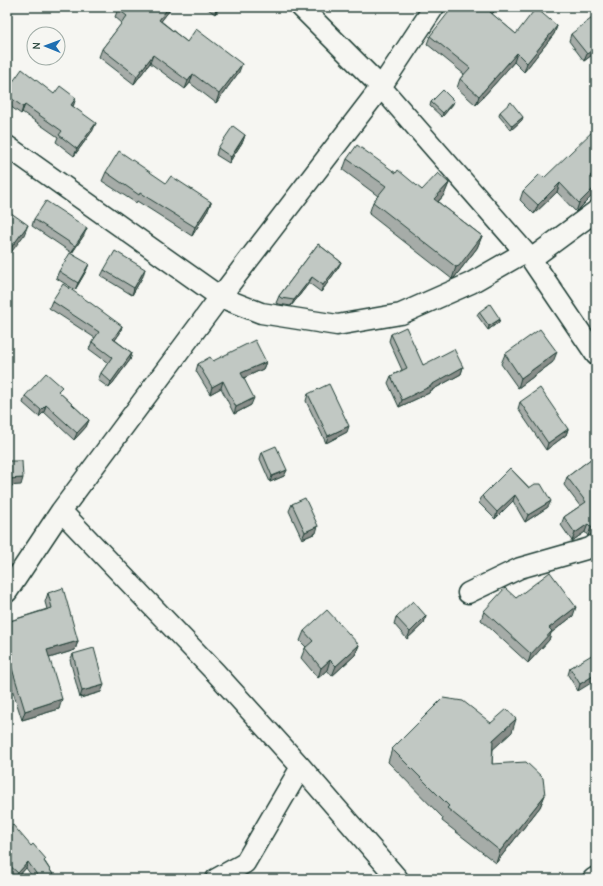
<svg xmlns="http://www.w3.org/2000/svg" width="603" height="886" font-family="'Comic Neue',sans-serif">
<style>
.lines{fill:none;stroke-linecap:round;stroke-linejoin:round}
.street-casing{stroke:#1f3d34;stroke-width:23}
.street{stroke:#f6f6f2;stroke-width:20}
.wall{fill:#a6aca8;stroke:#1f3d34}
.shaded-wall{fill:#878c88;stroke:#1f3d34}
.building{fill:#c1c8c3;stroke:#1f3d34}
</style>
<rect width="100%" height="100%" fill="#f6f6f2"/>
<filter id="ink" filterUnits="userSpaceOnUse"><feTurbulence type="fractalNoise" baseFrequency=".025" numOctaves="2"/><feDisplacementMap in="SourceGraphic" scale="8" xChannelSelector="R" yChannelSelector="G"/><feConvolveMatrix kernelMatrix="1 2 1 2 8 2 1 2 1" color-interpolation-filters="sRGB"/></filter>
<g filter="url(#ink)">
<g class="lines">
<g class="street-casing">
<path id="street" d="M301,7L381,87L434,7
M7,146L220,297L381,87L531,259L596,355
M531,259L596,211
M61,511L216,673L301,767L398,879
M7,592L61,511L220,297L261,313L337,325L401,314L471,283L525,252
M468,593L520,568L590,548L596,544
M216,879L245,863L301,767
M593,879L596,877"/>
</g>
<use href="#street" class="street"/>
</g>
<path class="wall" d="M205,7H220L215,14Z
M459,7H498L492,14L516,34L557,26L554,34L524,72L514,62L476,105L457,88L460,79L464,74L427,44L430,36Z
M118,9L169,11L161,21L187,42L239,72L216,103L190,83L185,89L150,63L134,84L99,57L102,49L122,23L115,17Z
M571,34L596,52L584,61L569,41Z
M7,90L54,94L74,104L73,106L93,130L74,156L56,142L58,137L22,112L21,114L7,104Z
M431,102L453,104L442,117L430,106Z
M500,112L522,120L511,130L499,116Z
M245,135L243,141L229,163L216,155L218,148Z
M347,159L396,173L422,190L449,183L444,195L438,202L482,236L477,248L454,278L452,279L369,214L373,202L378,196L343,170Z
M106,172L166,183L211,202L208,210L192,236L137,201L136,203L102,181Z
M596,177L593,179L595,193L576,212L557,192L534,214L520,200L523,191L544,178Z
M34,219L84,235L72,253L32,226Z
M318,244L341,262L338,268L321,292L309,283L291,306L278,304L276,303L279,296Z
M89,264L86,271L75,290L56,278L59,271Z
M104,270L143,276L132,295L101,276Z
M52,301L122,326L120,333L115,340L132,353L130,360L109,388L98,380L101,373L108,363L89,349L92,342L95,338L49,308Z
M479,312L499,322L488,330L477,315Z
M391,334L423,365L463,367L461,374L430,391L429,393L399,407L388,383L391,376L402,370L389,341Z
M505,354L553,362L518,388L501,364Z
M213,361L266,362L263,369L244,378L251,405L234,414L221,388L210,394L196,371L198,364Z
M60,393L89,420L86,427L74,440L44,412L39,417L23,403L25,396Z
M308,394L347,432L326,443L306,401Z
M520,402L568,429L566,435L546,450L518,409Z
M262,452L287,470L284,476L270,482L260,459Z
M596,455V533L588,536L585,532L572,541L561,525L564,517L580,506L564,485L567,477Z
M510,468L548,507L525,522L513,501L495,519L479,503L482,496Z
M292,504L316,533L302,539L289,511Z
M48,593L78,641L75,650L49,658L59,709L22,720L7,673V622L47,609L45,602Z
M516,598L573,616L551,633L549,640L528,663L481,620L484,611Z
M426,616L424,623L407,639L394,624L396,617Z
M304,631L359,645L355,655L332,676L327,670L318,678L301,658L305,648L306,647L300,641Z
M73,654L101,692L80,698L70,660Z
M596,655L578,691L568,675L570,668Z
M491,723L512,732L493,749L492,764L545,795L540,807L496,863L442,821L443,818L388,762L392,749Z
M7,831L45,862L56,879H34L26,868L16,879L7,871Z"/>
<path class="shaded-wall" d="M169,7H171L169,11L156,28L159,20Z
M217,7H220L215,14Z
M494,7H498L487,20L490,12Z
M557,26L554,34L524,72L527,63Z
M596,47V52L584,61L587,54Z
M517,53L514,62L476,105L479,96Z
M153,55L150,63L134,84L137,76Z
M242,64L239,72L216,103L219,94Z
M193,74L190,83L185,89L188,81Z
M76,98L74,104L69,112L71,105Z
M454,101L453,104L442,117L443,113Z
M25,105L22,112L21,114L23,107Z
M523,117L522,120L511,130L512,126Z
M96,123L93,130L74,156L77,149Z
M245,135L243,141L229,163L231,157Z
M596,170V177L587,185L590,176Z
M449,183L444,195L429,211L434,199Z
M560,183L557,192L534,214L538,205Z
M596,186V190L595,193L576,212L579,203Z
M211,202L208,210L192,236L195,227Z
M28,225L24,235L7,258V253Z
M87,228L84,235L72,253L75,246Z
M482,236L477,248L454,278L452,279L456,267Z
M341,262L338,268L321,292L323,285Z
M89,264L86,271L75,290L78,283Z
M145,269L143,276L132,295L134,288Z
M312,277L309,283L291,306L294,300Z
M500,319L499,322L488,330L489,326Z
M122,326L120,333L111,346L113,339Z
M557,352L553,362L518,388L521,378Z
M132,353L130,360L109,388L111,382Z
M266,362L263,369L239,380L241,373Z
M463,367L461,374L430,391L429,393L399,407L402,400Z
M223,381L221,388L210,394L212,387Z
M254,398L251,405L234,414L236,407Z
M46,405L44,412L39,417L41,410Z
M89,420L86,427L74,440L77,433Z
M349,426L347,432L326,443L328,436Z
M568,429L566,435L546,450L548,443Z
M287,470L284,476L270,482L272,476Z
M23,478L21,485L7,486V479Z
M515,495L513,501L495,519L497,512Z
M551,501L548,507L525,522L528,515Z
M588,524L585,532L572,541L575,533Z
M596,525V533L588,536L591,527Z
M318,526L316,533L302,539L305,532Z
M576,607L573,616L551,633L549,640L528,663L531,654L549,628Z
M426,616L424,623L407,639L410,632Z
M78,641L75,650L43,660L47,650Z
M359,645L355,655L332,676L336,666Z
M330,660L327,670L318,678L321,668Z
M596,674V680L578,691L580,684Z
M104,685L101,692L80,698L82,691Z
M62,699L59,709L22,720L25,711Z
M516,719L512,732L489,753L493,740Z
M545,795L540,807L496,863L500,851Z
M28,862L26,868L16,879L18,873Z"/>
<path class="building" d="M119,7H169L159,20L187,42L196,29L242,64L219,94L193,74L188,81L153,55L137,76L102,49L127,16L118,9Z
M459,7H494L490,12L516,34L536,8L557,26L527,63L517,53L479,96L460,79L470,68L430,36L452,8L456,11Z
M596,15V47L587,54L571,34Z
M22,69L54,94L60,86L76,98L71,105L96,123L77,149L59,135L62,131L25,105L23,107L7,95V90Z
M443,90L454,101L443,113L431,102Z
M511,102L523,117L512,126L500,112Z
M233,126L245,135L231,157L218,148Z
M596,128V170L590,176L596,182V186L579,203L560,183L538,205L523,191L540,174L544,178Z
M357,145L396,173L398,170L422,190L438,173L449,183L434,199L482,236L459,266L456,267L373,202L386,186L347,159Z
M119,151L166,183L171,176L211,202L195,227L140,193L139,195L106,172Z
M46,201L87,228L75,246L34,219Z
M7,210L28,225L7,253Z
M318,244L341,262L323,285L312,277L294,300L281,298L279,296Z
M115,251L145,269L134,288L104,270Z
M70,253L89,264L78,283L59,271Z
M63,284L92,304L122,326L113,339L132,353L111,382L101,373L112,357L92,342L99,332L52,301Z
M490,304L500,319L489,326L479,312Z
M406,327L423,365L454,349L463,367L431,385V386L402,400L391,376L407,368L391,334Z
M540,329L557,352L521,378L505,354Z
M255,340L266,362L241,373L254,398L236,407L223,381L212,387L198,364L210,357L213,361Z
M46,373L62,387L58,391L89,420L77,433L46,405L41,410L25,396Z
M329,384L349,426L328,436L308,394Z
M540,388L568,429L548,443L520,402Z
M276,446L287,470L272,476L262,452Z
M596,455V525L591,527L588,524L575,533L564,517L586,502L567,477Z
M7,461H22L23,478L7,479Z
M510,468L529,488L535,484H541L551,501L528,515L515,495L497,512L482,496Z
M305,498L318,526L305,532L292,504Z
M550,572L576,607L549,628L552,631L531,654L484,611L505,588L516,598Z
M63,588L78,641L47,650L62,699L25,711L7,652V622L52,608L48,593Z
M413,601L426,616L410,632L396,617Z
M327,610L359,645L336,666L330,660L321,668L305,648L313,641L304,631Z
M94,648L104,685L82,691L73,654Z
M595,653L596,655V674L580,684L570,668Z
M443,698L463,701L491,723L507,709L516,719L493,740L492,764L526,762L543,778L545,795L500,851L447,808L449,806L392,749Z
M13,825L31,846L33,844L46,859L44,861L56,879H40L28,862L18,873L7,863V831Z"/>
</g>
<rect width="603" height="886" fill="none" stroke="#f6f6f2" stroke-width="24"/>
<rect x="12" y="12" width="579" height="862" fill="none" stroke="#1f3d34" stroke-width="1.5" filter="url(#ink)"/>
<g transform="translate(46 46) rotate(271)"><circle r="19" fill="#f6f6f2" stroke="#a0aca6"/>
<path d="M0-3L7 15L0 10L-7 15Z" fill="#1f6fb2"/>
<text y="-6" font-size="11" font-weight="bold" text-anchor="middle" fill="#1f3d34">N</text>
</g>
</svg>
